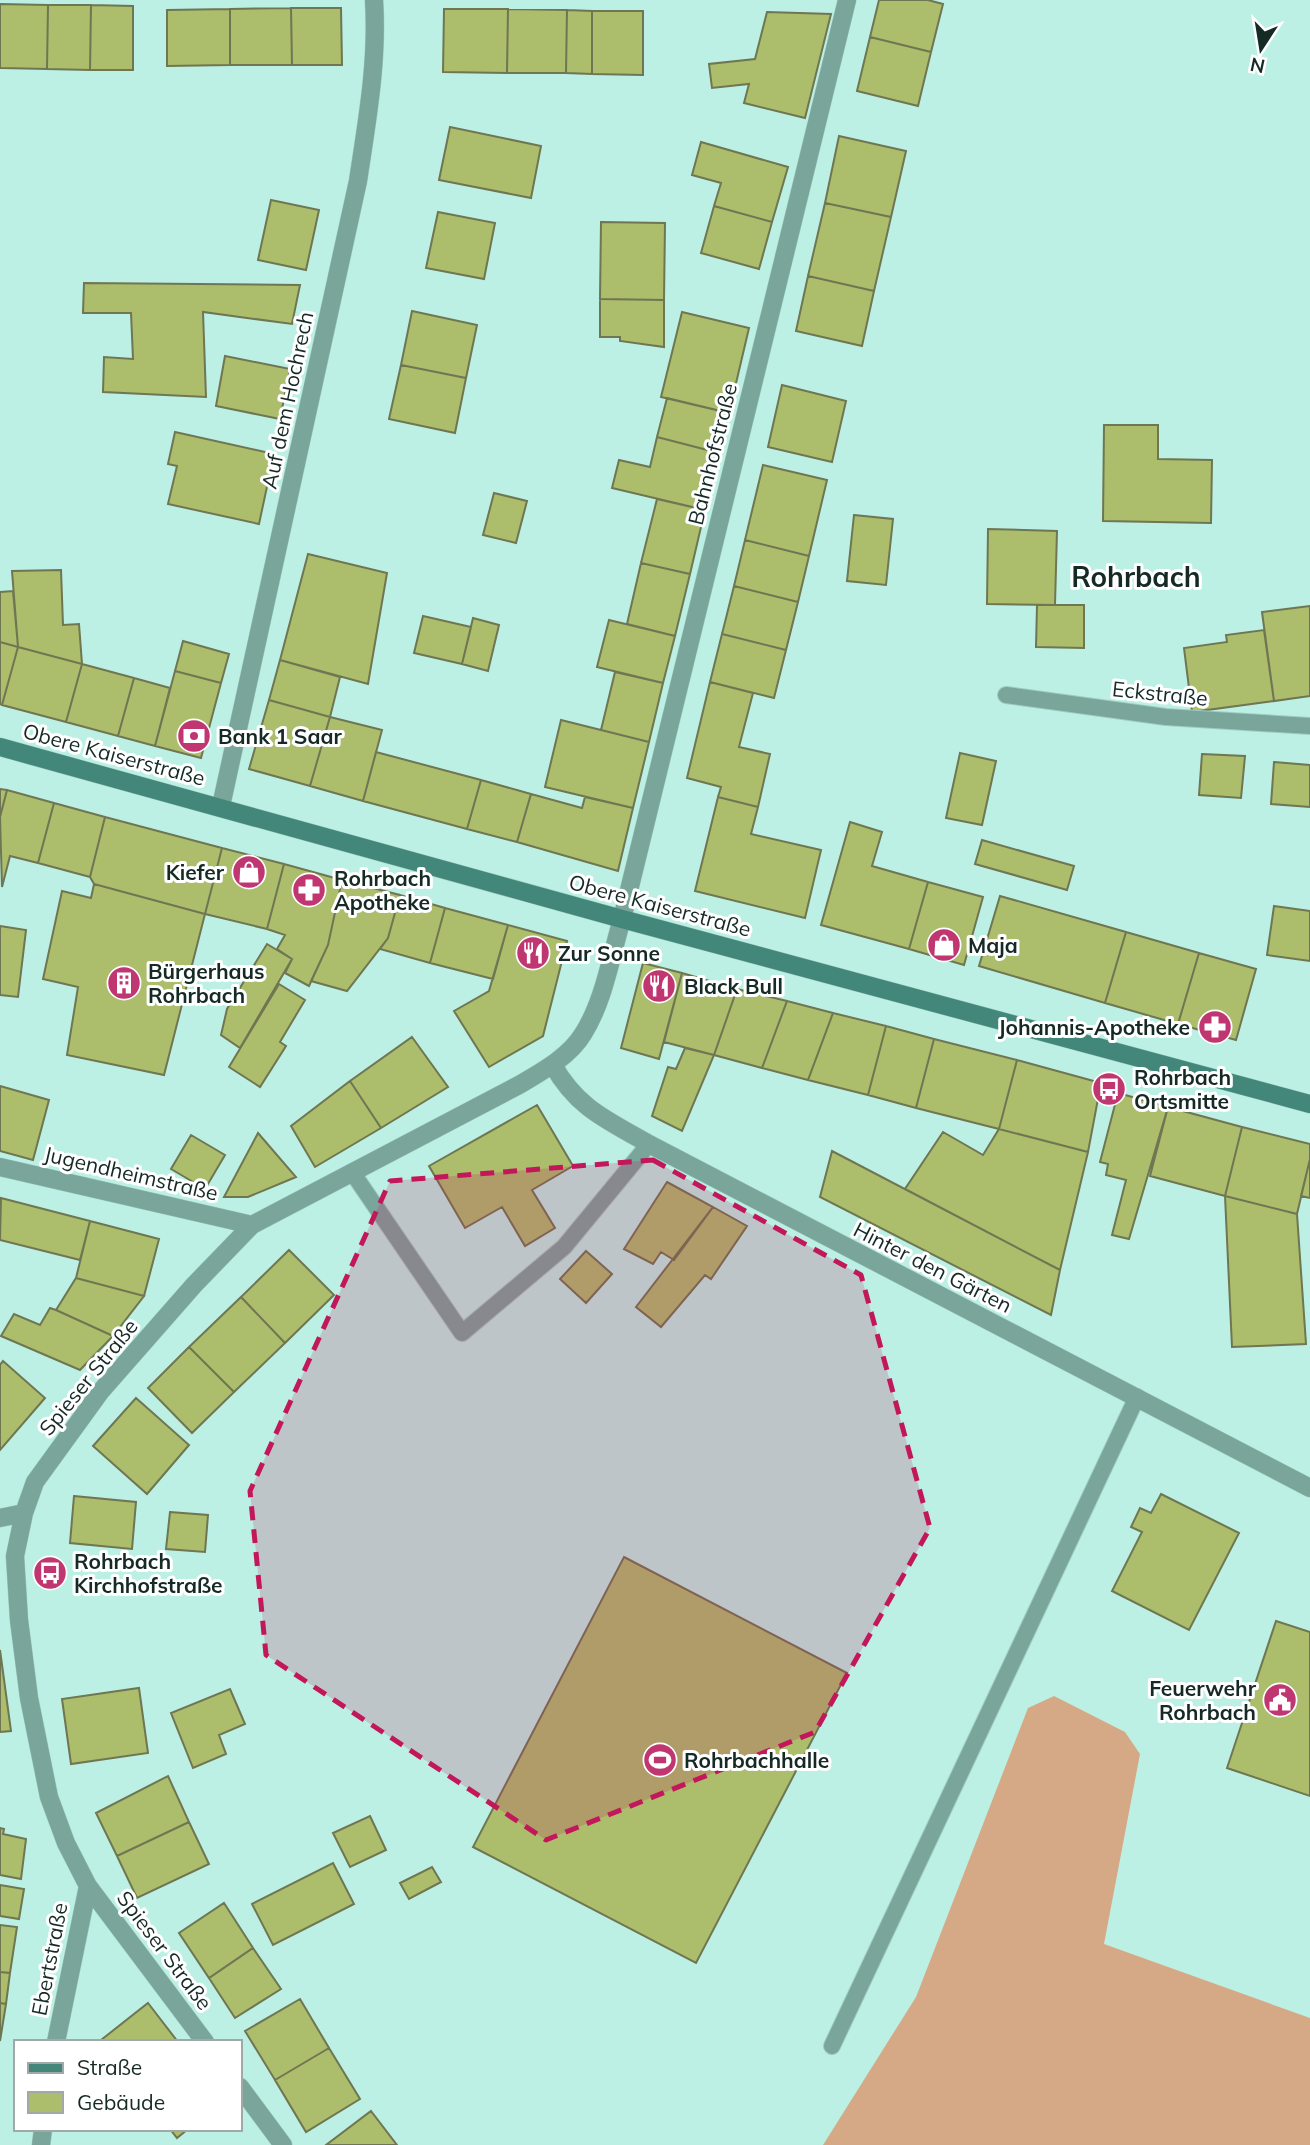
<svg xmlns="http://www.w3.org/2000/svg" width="1310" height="2145" font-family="Mulish,sans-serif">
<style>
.grass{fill:#d6a986}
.building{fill:#acbd6c;stroke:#6e7652;stroke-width:2}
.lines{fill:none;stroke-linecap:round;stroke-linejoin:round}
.lane-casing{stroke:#9fccc2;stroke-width:18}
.street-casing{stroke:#9fccc2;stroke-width:19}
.secondary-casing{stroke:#9fccc2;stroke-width:19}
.lane{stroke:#7aa59b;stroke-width:16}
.street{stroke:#7aa59b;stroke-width:18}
.secondary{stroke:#428779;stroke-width:18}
.marked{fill:#c2185b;fill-opacity:0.2;stroke:#c2185b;stroke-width:5;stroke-dasharray:14 9;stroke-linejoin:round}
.labels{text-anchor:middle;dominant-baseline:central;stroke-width:6;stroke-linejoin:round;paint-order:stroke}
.street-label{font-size:21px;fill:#152925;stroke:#fff}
.poi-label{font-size:21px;font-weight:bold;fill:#152925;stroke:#fff;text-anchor:start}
.district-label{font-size:28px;font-weight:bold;fill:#152925;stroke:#fff}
</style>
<rect width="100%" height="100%" fill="#bdf0e4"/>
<path class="grass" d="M1054,1696L1125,1732L1140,1754L1104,1944L1310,2018V2145H823L916,1997L1028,1708Z"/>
<path class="building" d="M879,0H928L943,4L931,52L870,37Z
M0,4L48,5L47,69L0,68Z
M48,5H91L90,70L47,69Z
M91,5L133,6V70H90Z
M291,8H341L342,65H292Z
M291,8L292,65H230V9Z
M230,9V65L167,66V10Z
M444,9H508L507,73L443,72Z
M508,9L567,10L566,73H507Z
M567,10L592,11V74L566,73Z
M592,11H643V75L592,74Z
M767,12L831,14L805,118L744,103L749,84L712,88L709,64L755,59Z
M870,37L931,52L918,106L857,91Z
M450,127L541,146L531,198L439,180Z
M839,136L906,151L891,217L825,203Z
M701,142L788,167L772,222L714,206L721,183L692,175Z
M271,200L319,210L306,270L258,260Z
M825,203L891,217L874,291L808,276Z
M714,206L772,222L759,269L701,253Z
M438,212L495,223L484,279L426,268Z
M601,222L665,223L664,300L600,299Z
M808,276L874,291L862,346L796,331Z
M84,283L300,285L292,324L203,312L206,397L103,392L104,357L133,359L131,313H83Z
M600,299L664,300V347L620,341V337H600Z
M412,311L477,325L466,378L401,365Z
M682,312L749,328L729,413L661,397Z
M225,356L290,369L280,419L216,406Z
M401,365L466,378L455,433L389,419Z
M782,385L846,401L832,462L768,447Z
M667,398L729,413L719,453L657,437Z
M1104,425H1158V459L1212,460L1211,523L1103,521Z
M175,432L274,454L259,524L168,504L177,466L168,464Z
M657,437L719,453L705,510L612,488L619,460L650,467Z
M763,465L827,480L809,556L745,540Z
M494,493L527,501L516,543L483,535Z
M657,499L705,510L690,574L641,563Z
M854,515L893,519L886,585L847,581Z
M988,529L1057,531L1055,605L987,604Z
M745,540L809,556L798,602L734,586Z
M308,554L387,573L368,684L280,660Z
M641,563L690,574L675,636L627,624Z
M61,570L63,625L79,624L82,664L18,647L12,571Z
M734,586L798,602L786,650L722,634Z
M13,591L18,647L0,642V592Z
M1037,605H1084V648L1036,647Z
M1310,606V696L1274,701L1262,612Z
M423,616L471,627L462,664L414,653Z
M473,618L499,625L488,671L462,664Z
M609,620L675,636L663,683L597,667Z
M1264,630L1274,701L1192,712L1184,648L1227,642L1226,635Z
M722,634L786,650L774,698L710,682Z
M183,641L229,654L221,683L175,671Z
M0,642L18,647L2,705L0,704Z
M18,647L82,664L66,722L2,705Z
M280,660L340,677L330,717L269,700Z
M82,664L134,678L118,736L66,722Z
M175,671L221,683L201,758L155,746Z
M615,672L663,683L649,742L601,730Z
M134,678L170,688L155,746L118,736Z
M710,682L753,693L739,747L770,754L758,807L718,797L721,787L687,778Z
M269,700L330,717L310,786L249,769Z
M330,717L382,730L363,801L310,786Z
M561,720L649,742L633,808L545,787Z
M376,752L481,780L467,829L363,801Z
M960,753L996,761L982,825L946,818Z
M1202,754L1245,756L1241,798L1199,795Z
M1274,762L1310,765V807L1271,804Z
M481,780L531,794L517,842L467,829Z
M0,789L7,790L0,817Z
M7,790L54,803L38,863L10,856L2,887L0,817Z
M531,794L582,808L585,797L633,808L618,871L517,842Z
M718,797L758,807L751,834L821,850L805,918L695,891Z
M54,803L105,817L90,877L38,863Z
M105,817L222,848L205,914L94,884L90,877Z
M850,822L882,832L872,866L928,882L909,949L821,925Z
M982,840L1074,866L1067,890L975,864Z
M222,848L284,864L267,929L205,914Z
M284,864L342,880L328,945L309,986L285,973L292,959L277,949L285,935L267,929Z
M342,880L400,895L388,938L347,991L311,981L328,945Z
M928,882L983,897L964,965L909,949Z
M94,884L205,914L164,1075L67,1055L78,987L43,979L62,891L91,898Z
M400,895L445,908L430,963L380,949L388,938Z
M1000,896L1126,932L1105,1003L979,966Z
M1274,906L1310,911V961L1267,955Z
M445,908L508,925L493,979L430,963Z
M508,925L567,941L543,1036L489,1067L454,1011L489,991Z
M0,926L26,930L18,997L0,995Z
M1126,932L1199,953L1178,1024L1105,1003Z
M267,944L292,959L240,1048L221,1035L227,1009Z
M1199,953L1256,969L1236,1040L1178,1024Z
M643,963L682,973L659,1059L621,1048Z
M682,973L737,989L714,1055L664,1042Z
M279,984L305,1000L280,1042L286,1046L260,1087L229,1067Z
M737,989L787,1001L762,1068L714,1055Z
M787,1001L833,1013L808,1080L762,1068Z
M833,1013L886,1026L868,1095L808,1080Z
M886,1026L934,1039L916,1108L868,1095Z
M412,1037L448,1087L381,1128L350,1081Z
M934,1039L1017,1060L999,1129L916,1108Z
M685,1048L714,1055L682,1131L652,1116L668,1067L676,1069Z
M1017,1060L1101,1083L1088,1152L999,1129Z
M350,1081L381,1128L315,1167L291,1126Z
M0,1086L49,1100L33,1160L0,1151Z
M1118,1093L1168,1107L1129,1239L1112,1235L1126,1180L1106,1175L1108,1164L1100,1162Z
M537,1105L573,1166L532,1190L555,1228L525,1246L502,1207L465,1228L429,1166Z
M1168,1107L1242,1127L1225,1196L1150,1176Z
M1242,1127L1310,1144V1159L1297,1214L1225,1196Z
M999,1129L1088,1152L1060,1270L905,1189L943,1132L983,1155Z
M258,1133L296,1177L248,1197H224Z
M191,1135L225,1155L205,1189L171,1169Z
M832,1151L1060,1270L1051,1315L820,1197Z
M1310,1159V1198L1301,1196Z
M667,1182L713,1207L674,1260L661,1252L653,1264L624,1249Z
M1225,1196L1297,1214L1306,1344L1232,1347Z
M1,1198L90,1221L80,1260L0,1240Z
M713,1207L747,1226L711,1279L705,1275L661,1327L636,1307Z
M90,1221L159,1239L144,1296L76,1278Z
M289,1250L334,1295L285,1343L241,1297Z
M586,1251L612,1274L586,1303L560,1279Z
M76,1278L144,1296L113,1336L56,1310Z
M241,1297L285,1343L234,1392L189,1347Z
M50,1308L56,1310L113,1336L80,1370L1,1336L14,1314L40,1325Z
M189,1347L234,1392L192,1433L148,1388Z
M3,1361L45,1398L0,1450V1365Z
M136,1398L189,1445L147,1494L93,1446Z
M1161,1494L1239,1533L1189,1630L1112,1591L1142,1532L1131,1527L1140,1508L1151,1513Z
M74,1496L136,1502L132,1549L70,1543Z
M170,1512L208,1515L205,1552L166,1549Z
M624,1557L847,1673L696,1963L473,1847Z
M1276,1621L1310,1632V1796L1227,1768Z
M0,1650L11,1731L0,1732Z
M139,1688L148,1753L71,1764L62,1699Z
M230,1689L245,1724L219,1735L226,1754L193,1768L171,1713Z
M168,1776L189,1822L117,1856L96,1813Z
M370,1816L386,1850L350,1867L333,1833Z
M189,1822L209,1864L137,1898L117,1856Z
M0,1828L4,1829L3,1834L26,1839L21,1879L0,1875Z
M333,1863L354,1904L273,1945L252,1904Z
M432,1867L441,1882L409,1899L400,1883Z
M0,1885L24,1889L19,1919L0,1916Z
M224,1903L253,1948L209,1978L179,1933Z
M0,1925L17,1927L10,1973L0,1972Z
M253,1948L281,1989L235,2018L209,1978Z
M0,1972L10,1973L6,2004L0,2003Z
M300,1999L329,2048L275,2080L245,2031Z
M0,2003L6,2004L0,2041Z
M148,2003L178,2042H102L101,2040Z
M329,2048L360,2099L306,2132L275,2080Z
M371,2111L397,2145H326Z
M170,2129H188L177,2138Z"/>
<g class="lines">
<g class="lane-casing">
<path id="lane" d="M1006,695L1166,717L1310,726
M352,1172L462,1333L564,1247L649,1144
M832,2046L1137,1397"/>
</g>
<g class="street-casing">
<path id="street" d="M221,806L358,181C367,121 378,61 374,0
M553,1065C577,1108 607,1120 649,1144L1310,1488
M0,1167L252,1225
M0,1518L24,1513
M56,2042L88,1886
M205,2042L88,1886L66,1843L49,1797L29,1698L19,1620L15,1556L24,1513L35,1482L101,1391L194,1285L252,1225L519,1085C541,1072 569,1057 583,1034C604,1001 611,956 622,919L847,0
M240,2087L283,2145
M41,2145L43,2129"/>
</g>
<g class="secondary-casing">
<path id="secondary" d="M0,747L622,919L1310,1104"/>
</g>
<use href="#lane" class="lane"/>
<use href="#street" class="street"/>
<use href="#secondary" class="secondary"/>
</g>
<path class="marked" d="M653,1160L861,1275L930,1528L815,1732L546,1840L266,1655L250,1491L390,1181Z"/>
<defs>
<g id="bank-disc" transform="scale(1.75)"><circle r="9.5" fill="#c03671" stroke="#fff"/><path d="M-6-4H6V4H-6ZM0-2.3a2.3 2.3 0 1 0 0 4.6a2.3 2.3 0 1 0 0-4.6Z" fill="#fff"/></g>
<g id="shop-disc" transform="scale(1.75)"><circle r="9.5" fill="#c03671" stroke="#fff"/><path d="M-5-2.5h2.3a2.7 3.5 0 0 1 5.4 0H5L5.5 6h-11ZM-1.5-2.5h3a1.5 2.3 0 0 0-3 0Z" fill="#fff"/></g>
<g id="pharmacy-disc" transform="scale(1.75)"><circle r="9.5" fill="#c03671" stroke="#fff"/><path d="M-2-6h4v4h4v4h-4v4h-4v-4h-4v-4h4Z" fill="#fff"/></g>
<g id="restaurant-disc" transform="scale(1.75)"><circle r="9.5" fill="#c03671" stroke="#fff"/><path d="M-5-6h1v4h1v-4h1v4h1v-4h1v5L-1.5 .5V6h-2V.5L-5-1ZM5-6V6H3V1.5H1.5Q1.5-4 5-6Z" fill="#fff"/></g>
<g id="building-disc" transform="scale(1.75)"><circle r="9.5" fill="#c03671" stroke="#fff"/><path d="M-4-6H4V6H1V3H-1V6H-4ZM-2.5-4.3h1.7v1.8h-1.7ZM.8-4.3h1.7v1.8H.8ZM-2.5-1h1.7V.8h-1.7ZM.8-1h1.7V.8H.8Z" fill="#fff"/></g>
<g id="bus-disc" transform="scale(1.75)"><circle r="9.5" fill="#c03671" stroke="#fff"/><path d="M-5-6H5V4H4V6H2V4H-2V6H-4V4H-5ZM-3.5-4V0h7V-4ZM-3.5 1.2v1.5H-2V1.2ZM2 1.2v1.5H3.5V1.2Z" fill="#fff"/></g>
<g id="civic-disc" transform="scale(1.75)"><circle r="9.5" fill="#c03671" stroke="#fff"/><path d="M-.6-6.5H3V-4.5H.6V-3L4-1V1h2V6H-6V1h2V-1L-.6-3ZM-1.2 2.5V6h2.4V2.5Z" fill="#fff"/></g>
<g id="stadium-disc" transform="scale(1.75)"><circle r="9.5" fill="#c03671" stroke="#fff"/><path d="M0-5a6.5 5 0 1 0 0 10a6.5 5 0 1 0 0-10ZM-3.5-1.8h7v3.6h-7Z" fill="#fff"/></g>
</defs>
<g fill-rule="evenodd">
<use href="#bank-disc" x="194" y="736"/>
<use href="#shop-disc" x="249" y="872"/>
<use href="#pharmacy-disc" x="309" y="890"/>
<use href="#shop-disc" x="944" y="945"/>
<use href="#restaurant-disc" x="533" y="953"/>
<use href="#building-disc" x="124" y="983"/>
<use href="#restaurant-disc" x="659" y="986"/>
<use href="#pharmacy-disc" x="1215" y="1027"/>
<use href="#bus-disc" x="1109" y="1089"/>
<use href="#bus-disc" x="50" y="1573"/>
<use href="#civic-disc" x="1280" y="1700"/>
<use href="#stadium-disc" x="660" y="1760"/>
</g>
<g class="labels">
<g class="street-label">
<text transform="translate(287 400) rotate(-78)">Auf dem Hochrech</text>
<text transform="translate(712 454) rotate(-76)">Bahnhofstraße</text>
<text transform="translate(1160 693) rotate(6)">Eckstraße</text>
<text transform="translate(114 754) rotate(15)">Obere Kaiserstraße</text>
<text transform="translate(660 905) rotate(15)">Obere Kaiserstraße</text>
<text transform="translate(131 1173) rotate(13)">Jugendheimstraße</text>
<text transform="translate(933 1267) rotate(27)">Hinter den Gärten</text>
<text transform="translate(88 1377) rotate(-51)">Spieser Straße</text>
<text transform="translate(165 1950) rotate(53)">Spieser Straße</text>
<text transform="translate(49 1959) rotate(-79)">Ebertstraße</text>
</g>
<g class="poi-label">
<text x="218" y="736">Bank 1 Saar</text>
<text x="224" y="872" text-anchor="end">Kiefer</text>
<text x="334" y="878">Rohrbach<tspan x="334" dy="24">Apotheke</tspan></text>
<text x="968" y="945">Maja</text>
<text x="558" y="953">Zur Sonne</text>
<text x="148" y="971">Bürgerhaus<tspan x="148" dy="24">Rohrbach</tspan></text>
<text x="684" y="986">Black Bull</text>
<text x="1190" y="1027" text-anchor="end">Johannis-Apotheke</text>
<text x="1134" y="1077">Rohrbach<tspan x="1134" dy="24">Ortsmitte</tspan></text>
<text x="74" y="1561">Rohrbach<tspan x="74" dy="24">Kirchhofstraße</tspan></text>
<text x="1256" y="1688" text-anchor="end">Feuerwehr<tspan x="1256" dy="24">Rohrbach</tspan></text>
<text x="684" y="1760">Rohrbachhalle</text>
</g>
<g class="district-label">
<text x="1136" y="576">Rohrbach</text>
</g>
</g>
<rect x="14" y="2040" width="228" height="91" fill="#ffffff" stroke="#a1a9a8" stroke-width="2"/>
<rect x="28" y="2063" width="35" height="10" fill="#428779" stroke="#a1a9a8" stroke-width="2"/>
<text x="77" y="2075" font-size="21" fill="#152925">Straße</text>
<rect x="28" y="2092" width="35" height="21" fill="#acbd6c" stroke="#a1a9a8" stroke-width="2"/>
<text x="77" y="2110" font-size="21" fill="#152925">Gebäude</text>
<g transform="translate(1261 49) rotate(192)" stroke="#ffffff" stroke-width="5" paint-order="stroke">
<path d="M0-5L12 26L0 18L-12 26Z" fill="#152925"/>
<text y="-10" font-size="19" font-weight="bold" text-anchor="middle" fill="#152925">N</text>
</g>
</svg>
